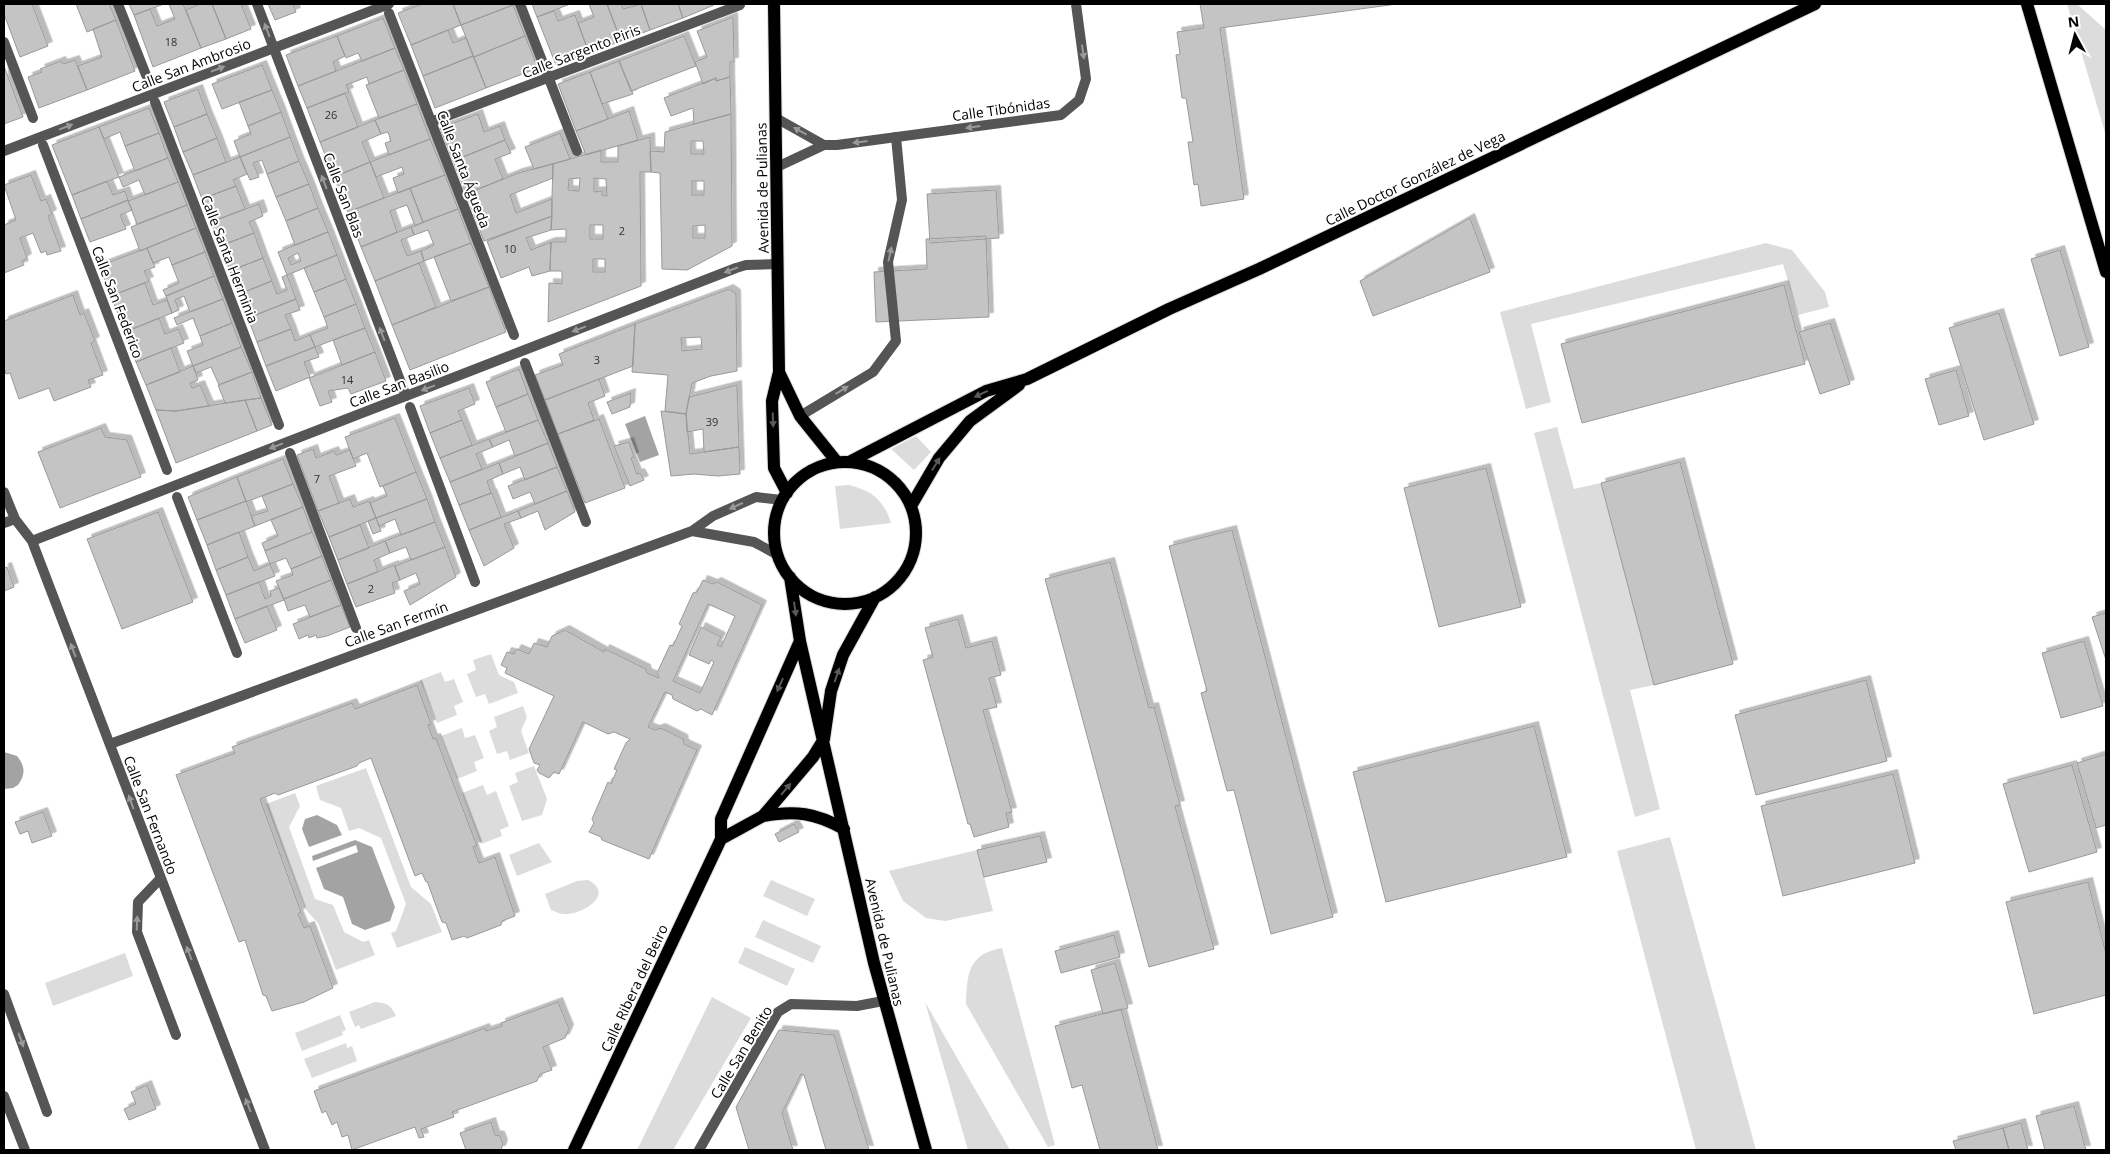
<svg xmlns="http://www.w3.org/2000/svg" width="2110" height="1154" font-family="'Open Sans',sans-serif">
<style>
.green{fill:#dcdcdc}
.water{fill:#a3a3a3}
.building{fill:#c4c4c4;stroke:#999;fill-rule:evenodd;filter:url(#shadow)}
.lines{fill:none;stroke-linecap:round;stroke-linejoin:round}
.primary-casing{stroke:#dbdbdb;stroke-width:14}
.service{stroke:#555;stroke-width:10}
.pedestrian{stroke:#555;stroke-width:10}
.minor{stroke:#555;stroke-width:10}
.tertiary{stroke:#555;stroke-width:10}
.primary{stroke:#000;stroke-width:12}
.oneway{fill:#999}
.oneway2{fill:#595959}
.labels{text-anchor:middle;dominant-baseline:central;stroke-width:4;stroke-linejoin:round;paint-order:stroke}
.number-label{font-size:11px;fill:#313131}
.street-label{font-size:14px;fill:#000;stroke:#fff}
</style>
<defs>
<filter id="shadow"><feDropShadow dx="4.5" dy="-4.5" stdDeviation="0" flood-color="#0004"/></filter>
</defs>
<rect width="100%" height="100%" fill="#fff"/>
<path class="green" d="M2067,4H2077L2106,30V136Z
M1766,243L1792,250L1825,292L1829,307L1798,315L1783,264L1531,324L1551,402L1526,409L1500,312Z
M1557,427L1574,489L1601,483L1654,685L1630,690L1660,809L1635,817L1534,433Z
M916,436L931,452L914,470L891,449Z
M849,485C872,491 884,500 891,523L840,529L835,486Z
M491,654L499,675L514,682L518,693L489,704L485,694L476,697L467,674L476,670L473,660Z
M441,672L445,682L454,679L463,702L454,706L457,715L437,723L420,680Z
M523,706L527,717L521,731L529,753L510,760L507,751L497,754L489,731L497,727L494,717Z
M462,728L465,738L475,735L484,758L474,762L477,771L457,779L441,736Z
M534,766L547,799L542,815L522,821L509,786L518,782L515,773Z
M366,768L411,887L431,904L442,932L397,948L391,933L396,931L406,904L381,838L359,828L349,831L341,808L320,800L316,786Z
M483,785L487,795L496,791L509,826L500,830L502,836L481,844L462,793Z
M295,793L300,806L289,827L315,899L333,905L344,932L363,942L369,940L375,955L336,970L318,923L306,910L266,804Z
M1670,837L1756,1150H1696L1617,851Z
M539,843L552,862L517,876L509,855Z
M977,850L993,911L945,921L926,918L903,901L889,871Z
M588,880C616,894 582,916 563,914C559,914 555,911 551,910L545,894L577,881Z
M771,880L815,899L807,916L763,896Z
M763,920L821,946L813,963L755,937Z
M745,947L795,969L787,986L738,963Z
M1002,948L1055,1145L1048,1147L966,1004C967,974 968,954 1002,948Z
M125,953L133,976L53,1006L45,983Z
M712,997L751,1018L673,1150H637Z
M375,1002C387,1003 391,1005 396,1016L361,1029L359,1025L355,1027L349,1012Z
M925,1002L1010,1150H968Z
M340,1015L346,1030L342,1032L343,1035L302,1051L295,1033Z
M346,1043L347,1048L352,1046L357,1061L312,1078L304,1059Z"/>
<path class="water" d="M645,416L659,455L640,462L625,424Z
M4,752L17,756C25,766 26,774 18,785L13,788L4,789Z
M317,815L337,825L342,835L309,847L302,829L305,819Z
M355,840L372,847L395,907L390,921L365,930L352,924L343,897L324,889L316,868L358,852L356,845L313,861L312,856Z"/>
<path class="building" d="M4,4H32L48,46L20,57L4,14Z
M76,4H109L116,20L87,32Z
M129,4H164L134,15Z
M169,4H183L201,48L153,67L134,15L150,9L157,26L175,19Z
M200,4H212L226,39L201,48L186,10Z
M212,4H241L251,29L226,39Z
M268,4H293L296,12L275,20Z
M422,4H453L461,25L411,45L398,13Z
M453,4H512L513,5L461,25Z
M532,4H570L537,17Z
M589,4H607L621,41L589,53L578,23L594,17Z
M607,4H621L623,9L641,4L650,30L621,41Z
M641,4H678L683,18L650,30Z
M678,4H714V5L683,18Z
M1200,4H1397L1220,28L1244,199L1201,206L1198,184L1194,185L1188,142H1193L1186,98H1182L1176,55L1180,54L1177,32L1204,28Z
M513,5L525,36L474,57L461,25Z
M554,11L558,21L575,15L589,53L556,65L537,17Z
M733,17L734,62H730V77L716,81V78L703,84L695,62L707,57L697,31Z
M383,18L395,48L362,61L358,53L346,58L337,36Z
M116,20L135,71L87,90L78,66L102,57L93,29Z
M448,30L453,43L466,38L473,56L423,76L411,45Z
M337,36L345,56L333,62L336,71L298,86L286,55Z
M525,36L538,68L486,88L474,57Z
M684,36L696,66L631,91L619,61Z
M395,48L404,70L369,84L367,77L346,85L349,92L307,108L298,86Z
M473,56L486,88L435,108L423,76Z
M75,60L87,90L39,108L28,77L42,72L40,69L61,61L63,64Z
M619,61L633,94L602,104L590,72Z
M262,65L272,90L222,109L212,84Z
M4,66L23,117L4,124Z
M404,70L417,104L379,118L366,85Z
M590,72L608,119L576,131L558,84Z
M730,77L731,114L694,124L693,108L671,116L664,98L716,78V81Z
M198,89L207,114L174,127L164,102Z
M272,90L281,112L248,126L239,102Z
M345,93L358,127L320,142L307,108Z
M417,104L430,139L389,155L385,143L391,141L388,132L381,134L375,120Z
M149,108L159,133L125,146L120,132L104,139L99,127Z
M629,111L638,140L586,155L576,131Z
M281,112L290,137L240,157L234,141L251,134L248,126Z
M207,114L217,138L183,152L174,127Z
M478,114L484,132L500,126L505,140L453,161L440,128Z
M731,114L732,246L687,270L662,269L660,173L651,172L650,151L664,152L665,132ZM691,141H703L704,154H691ZM692,181H704V195H692ZM705,225V238H693V226Z
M375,120L381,134L362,142L370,162L334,177L320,142Z
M99,127L119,177L72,195L52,145Z
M159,133L168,158L135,171L125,146Z
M560,133L570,159L534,169L525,147Z
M290,137L299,161L267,174L262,160L253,163L259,177L250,180L240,157Z
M650,137L651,172H640L641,286L548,322L549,283L562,284V271H550L551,242H566V229L551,230L553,164L601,150V162H618V146ZM580,178L579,191L568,190L569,179ZM594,178L606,179L607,196L602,195V191L594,192ZM590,225H603V239H590ZM593,259H605V272H593Z
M217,138L226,162L193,175L183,152Z
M430,139L445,175L398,193L393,178L404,174L402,167L376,177L370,162Z
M505,140L511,153L495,159L503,179L466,194L453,161Z
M240,157L247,174L233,180L236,186L202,199L193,175Z
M168,158L178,182L145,195L139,180L123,187L119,177Z
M299,161L309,184L276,197L267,174Z
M370,162L384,198L348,212L334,177Z
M553,164V178L510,195L516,213L552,199V216L484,241L466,194L518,173Z
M31,175L41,201L46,199L52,214L48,216L61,251L47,255L46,251L41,253L33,233L20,238L27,258L22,261L24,265L4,273V225L16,220L4,185Z
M445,175L458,209L423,222L410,188Z
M107,181L113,195L125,191L128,200L81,219L72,195Z
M178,182L187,205L137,224L128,201Z
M309,184L318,208L286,221L276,197Z
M236,186L245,209L211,222L202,199Z
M410,188L423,222L415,226L407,205L390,211L397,232L361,247L348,212Z
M996,190L999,238L930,243L927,194Z
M128,200L132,210L120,215L126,229L90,242L81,219Z
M259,204L263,216L249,222L254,233L220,246L211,222Z
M187,205L196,228L140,251L131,227Z
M318,208L328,232L295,245L286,221Z
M458,209L471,243L424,261L421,251L434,245L428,230L414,235L411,227Z
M552,216L551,230L526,238L531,250L551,242L550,271L532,276L529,267L501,278L487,241Z
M1470,218L1490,272L1373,316L1360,281Z
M411,227L414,235L401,240L407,256L421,251L424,261L375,281L361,247Z
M196,228L205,252L172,265L169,257L153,263L147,248Z
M328,232L337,255L287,275L278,252ZM298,253L301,261L291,265L288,258Z
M254,233L263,258L230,271L220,246Z
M986,236L989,317L876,322L874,272L927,269L926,239Z
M471,243L489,287L451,301L434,257Z
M147,248L155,267L144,271L149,281L111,296L99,266Z
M2060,250L2089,347L2060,356L2031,259Z
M205,252L214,276L166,296L163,290L179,283L172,265Z
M337,255L346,279L314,292L304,268Z
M263,258L272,281L239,294L230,271Z
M419,263L436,307L392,325L375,281Z
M287,275L296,299L248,318L239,294L272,281L277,294L287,290L282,277Z
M214,276L223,299L190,312L184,296L175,300L179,310L172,313L166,296Z
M346,279L356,304L324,317L314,292Z
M145,283L153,305L167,300L172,313L125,332L111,296Z
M1784,285L1805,364L1582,423L1561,344Z
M489,287L506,332L410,370L392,325Z
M729,289L736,294L737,371L711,376L692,383L686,414L665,411L668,375L632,372L635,324ZM701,337L702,349L682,351L681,338Z
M73,295L80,315L84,313L95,341L91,343L103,375L88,380L91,387L54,401L49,388L19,399L10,373L6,374L4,368V321Z
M223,299L232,323L200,336L193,318L177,325L174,318Z
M296,299L300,310L285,315L291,329L257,342L248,318Z
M356,304L365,328L315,347L310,335L328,328L324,317Z
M1999,313L2034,424L1984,440L1949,328Z
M159,318L165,334L178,329L184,343L136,362L125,332Z
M232,323L241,347L193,366L187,351L203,345L200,336Z
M1830,323L1850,384L1820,394L1799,332Z
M635,324L633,366L545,400L535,375L563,365L559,354Z
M365,328L375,352L342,365L333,340Z
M291,329L295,341L310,335L315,347L266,366L257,342Z
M241,347L252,372L219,385L211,367L196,373L193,366Z
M315,347L319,357L304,362L310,377L276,391L266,366Z
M171,348L180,372L146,385L136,362Z
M375,352L386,381L351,394L348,388L328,391L332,402L320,406L309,378Z
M193,366L198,380L190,383L192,388L200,385L209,406L176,411L156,410L146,385Z
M519,369L528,394L496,407L486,382Z
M1956,370L1969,416L1939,425L1925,379Z
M252,372L261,398L225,403L218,385Z
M599,379L605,396L588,403L594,420L558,434L545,400Z
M737,385L739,447L704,452L703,429L687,432L686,414L689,397Z
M469,388L475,404L458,411L462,420L430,433L420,406Z
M631,393L630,407L612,414L607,402Z
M528,394L538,420L506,432L496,407Z
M261,398L272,425L257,431L245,400Z
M245,400L257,431L176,463L156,410L176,411Z
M661,411L686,414L690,454L739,447L740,474L718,476L694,474L671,476Z
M395,418L416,472L380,487L367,453L353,459L345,437Z
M599,419L625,488L585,503L558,434Z
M462,420L472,445L440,458L430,433Z
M538,420L548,443L515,456L509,440L493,447L489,439Z
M101,428L105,437L127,440L141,477L60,508L38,452Z
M489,439L493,447L476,454L482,469L450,482L440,458Z
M629,442L634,457L631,458L637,474L640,473L644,480L630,486L614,446Z
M548,443L557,467L525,480L520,467L503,474L499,463Z
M313,449L316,458L334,451L336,455L350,450L356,466L329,476L339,503L318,511L297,455Z
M283,459L293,484L246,502L237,477Z
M1680,462L1733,664L1654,685L1601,483Z
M499,463L503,474L487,481L491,493L459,505L450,482Z
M557,467L567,491L535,504L530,492L513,499L508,486Z
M1486,468L1521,607L1439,627L1404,488Z
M416,472L427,499L376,518L370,503L387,496L383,486Z
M237,477L246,501L197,520L188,497Z
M293,484L303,507L255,526L251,516L268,511L262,496Z
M567,491L575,512L545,530L538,511L521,518L518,511Z
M492,493L501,517L469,530L459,505Z
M350,499L353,507L369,501L376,518L329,537L318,511Z
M427,499L435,522L401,535L395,519L379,526L376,518Z
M246,501L255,526L207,545L197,520Z
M303,507L312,532L265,551L262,543L278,536L271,520Z
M518,511L521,518L504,524L514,548L484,566L469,530Z
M158,512L193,602L122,629L87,539Z
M376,518L381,531L373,534L368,521Z
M435,522L445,547L411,560L406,547L390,553L385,541Z
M360,525L369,548L338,560L329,537Z
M1232,530L1333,917L1271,934L1234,790L1227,791L1201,693L1207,691L1169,546Z
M239,532L248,557L216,570L207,545Z
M312,532L322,556L291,569L286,558L270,564L265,551Z
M385,541L390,553L374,560L378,572L347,584L338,560Z
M445,547L456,577L410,605L404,591L420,584L416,573L400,580L395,566Z
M322,556L331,580L284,599L276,581L293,575L291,569Z
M248,557L254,571L270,564L275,576L226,595L216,570Z
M1110,562L1149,708L1154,707L1180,805L1175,806L1214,949L1149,967L1045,579Z
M394,565L400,580L392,583L395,593L356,607L347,584Z
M7,567L14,587L4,591V568Z
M331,580L341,605L310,617L305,605L288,611L284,599Z
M703,580L713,584L717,582L762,605L712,715L701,709L697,711L673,699L672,695L665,692L648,727L655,730L661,728L683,739L684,744L697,750L649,859L602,840L601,837L589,832L594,823L592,819L608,782L611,784L617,770L614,769L626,743L630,739L614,732L608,734L583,722L559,774L554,772L549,778L539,773L537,770L540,765L534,763L529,749L554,696L505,673L507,668L501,665L507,652L514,654L517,649L529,654L534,643L547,647L552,636L565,630L604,652L605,649L646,669L647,673L659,678L657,673L670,645L673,646L682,626L679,624L693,593L697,592ZM708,604L735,616L721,647L717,645L721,637L701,627L689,655L709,664L711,660L714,662L700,693L673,681Z
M259,582L265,599L271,596L270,591L279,588L284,600L235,619L226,595Z
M341,605L350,627L327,636L317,638L316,635L309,638L308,635L299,639L293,624Z
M267,606L277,630L245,643L235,619Z
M2106,613V660L2092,617Z
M958,619L966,648L992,641L1001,675L989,678L997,707L983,710L1012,812L1006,813L1009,827L974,837L970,824H968L923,660L933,657L925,628Z
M2084,641L2103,706L2061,718L2042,653Z
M1866,680L1887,761L1756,795L1735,715Z
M417,685L431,724L428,725L433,739L436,738L477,846L473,847L479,863L495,857L515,916L502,921L501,925L467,938L464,936L452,940L446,923L442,922L427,881L426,882L422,873L415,876L371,758L359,763L357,766L278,795L275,793L260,799L301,912L298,914L304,928L310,926L333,988L304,1002L272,1011L266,996L263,995L245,940L239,942L176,775L235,753L232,747L352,703L355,709Z
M1534,726L1567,857L1386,902L1353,772Z
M2106,754V825L2096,828L2077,763Z
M2072,765L2097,852L2029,872L2003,784Z
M1893,774L1915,863L1783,896L1761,806Z
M43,812L52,836L32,843L28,831L20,834L15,822Z
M794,824L799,832L779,842L775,834Z
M1040,836L1047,862L984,877L977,850Z
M2088,882L2106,954V995L2034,1014L2006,902Z
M1114,935L1120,957L1061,973L1055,951Z
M1115,963L1128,1008L1103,1014L1091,970Z
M558,1002L569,1029L565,1038L543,1047L552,1070L540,1074L537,1081L452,1112L454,1117L421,1129L424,1137L419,1138L415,1127L352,1150L348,1135L342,1137L337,1122L332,1125L326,1111L322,1113L314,1091L485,1028L486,1031L502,1026L501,1023Z
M1121,1009L1158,1150H1100L1082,1085L1072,1088L1055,1026Z
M779,1030L834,1035L869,1150H826L804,1075L801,1074L782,1113L793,1150H749L736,1107Z
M147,1085L156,1109L129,1120L124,1109L136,1104L131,1092Z
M2074,1106L2086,1150H2045L2036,1116Z
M491,1122L495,1135L500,1136L503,1144L501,1150H466L460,1133Z
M2021,1123L2028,1150H2009L2003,1128Z
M2003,1128L2009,1150H1956L1953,1141Z"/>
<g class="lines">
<g class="primary-casing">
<path id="primary" d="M774,4L779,372L772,401L774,468L787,493
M2027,4L2106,272
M779,372L800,416L837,462
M849,462L986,391L1027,379L1169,309L1259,269L1815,4
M774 533a71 71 0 1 1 142 0a71 71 0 1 1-142 0Z
M911,506L939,458L970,421L1019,385
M790,577L800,641L874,963L926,1150
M763,816C795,810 816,813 844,829
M721,839L763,816L813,757L824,739L831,691L843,655L875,597
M574,1150L721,839V819L800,641"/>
</g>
<path class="service" d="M800,416L873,372L896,341L888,262L902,200L896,137
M160,879L138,902L137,932L176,1035
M4,994L47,1112"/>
<path class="pedestrian" d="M118,4L146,75
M520,4L577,151
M389,13L514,335
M4,42L33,118
M155,102L279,425
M431,122L740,5
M43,145L167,470
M525,363L586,522
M410,407L475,582
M290,453L356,628
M177,497L237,653"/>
<path class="minor" d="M257,4L406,396
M4,151L389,4
M692,531L754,542L778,555
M110,744L692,531L713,516L756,497L782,500
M699,1150L778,1012L791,1004L857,1006L883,1001"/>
<path class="tertiary" d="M776,118L824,145
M777,167L824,145H837L1061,115L1079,100L1086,79L1076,4
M4,492L15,519L32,541L265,1150
M4,523L15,519
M32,541L736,268L746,265L778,264
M4,1096L25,1150"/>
<use href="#primary" class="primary"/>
</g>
<defs><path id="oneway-solid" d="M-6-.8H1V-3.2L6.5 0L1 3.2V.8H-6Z" transform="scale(1.25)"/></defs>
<g class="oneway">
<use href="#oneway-solid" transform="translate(267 30) rotate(-111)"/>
<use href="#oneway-solid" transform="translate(1083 52) rotate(82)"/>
<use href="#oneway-solid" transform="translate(218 69) rotate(-21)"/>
<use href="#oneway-solid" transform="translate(66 127) rotate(-21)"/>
<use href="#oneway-solid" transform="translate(973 127) rotate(172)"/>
<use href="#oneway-solid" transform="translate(800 131) rotate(-151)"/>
<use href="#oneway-solid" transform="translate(860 142) rotate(173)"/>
<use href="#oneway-solid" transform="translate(324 182) rotate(-111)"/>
<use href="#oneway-solid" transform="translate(890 254) rotate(-78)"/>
<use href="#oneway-solid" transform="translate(731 270) rotate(159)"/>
<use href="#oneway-solid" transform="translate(579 329) rotate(159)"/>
<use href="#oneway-solid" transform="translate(382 334) rotate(-111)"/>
<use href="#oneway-solid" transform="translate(428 388) rotate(159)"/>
<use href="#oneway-solid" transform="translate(842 390) rotate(-31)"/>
<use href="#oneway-solid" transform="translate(276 446) rotate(159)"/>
<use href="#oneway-solid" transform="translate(736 506) rotate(156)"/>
<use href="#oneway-solid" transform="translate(73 650) rotate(-111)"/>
<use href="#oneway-solid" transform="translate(131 802) rotate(-110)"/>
<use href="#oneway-solid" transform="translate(137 923) rotate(-88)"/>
<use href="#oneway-solid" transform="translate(189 953) rotate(-111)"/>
<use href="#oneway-solid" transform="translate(21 1040) rotate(70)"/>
<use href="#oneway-solid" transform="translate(248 1105) rotate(-111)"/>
</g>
<g class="oneway2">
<use href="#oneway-solid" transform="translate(981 394) rotate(155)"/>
<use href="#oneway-solid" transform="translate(773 420) rotate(88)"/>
<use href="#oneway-solid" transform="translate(936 464) rotate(-58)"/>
<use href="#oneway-solid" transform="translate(795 609) rotate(82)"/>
<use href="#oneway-solid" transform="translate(837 675) rotate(-71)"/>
<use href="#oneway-solid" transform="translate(780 685) rotate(114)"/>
<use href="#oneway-solid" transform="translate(786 789) rotate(-50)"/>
</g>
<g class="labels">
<g class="number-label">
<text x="171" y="41">18</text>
<text x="331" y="114">26</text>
<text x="622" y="230">2</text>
<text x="510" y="248">10</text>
<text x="597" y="359">3</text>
<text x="347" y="379">14</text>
<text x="712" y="421">39</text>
<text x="317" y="478">7</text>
<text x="371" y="588">2</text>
</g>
<g class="street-label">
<text transform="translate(581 51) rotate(-21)">Calle Sargento Piris</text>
<text transform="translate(191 65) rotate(-21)">Calle San Ambrosio</text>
<text transform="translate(1001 109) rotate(-8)">Calle Tibónidas</text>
<text transform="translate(464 169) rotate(69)">Calle Santa Águeda</text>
<text transform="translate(1415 178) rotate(-26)">Calle Doctor González de Vega</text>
<text transform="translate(762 188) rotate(-91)">Avenida de Pulianas</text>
<text transform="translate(344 195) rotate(69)">Calle San Blas</text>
<text transform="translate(230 259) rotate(69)">Calle Santa Herminia</text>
<text transform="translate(118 302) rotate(69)">Calle San Federico</text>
<text transform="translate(399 384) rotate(-21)">Calle San Basilio</text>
<text transform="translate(396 624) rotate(-20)">Calle San Fermín</text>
<text transform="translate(151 815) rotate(69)">Calle San Fernando</text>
<text transform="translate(885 942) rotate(77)">Avenida de Pulianas</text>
<text transform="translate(634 988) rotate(-65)">Calle Ribera del Beiro</text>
<text transform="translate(741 1052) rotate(-59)">Calle San Benito</text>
</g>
</g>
<rect width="2110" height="1154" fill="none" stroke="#000000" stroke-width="10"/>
<g transform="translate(2075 35) rotate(353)" stroke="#ffffff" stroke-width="4" paint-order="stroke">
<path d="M0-4L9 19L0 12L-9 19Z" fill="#000000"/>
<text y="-8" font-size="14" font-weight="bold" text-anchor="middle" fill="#000000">N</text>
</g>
</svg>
